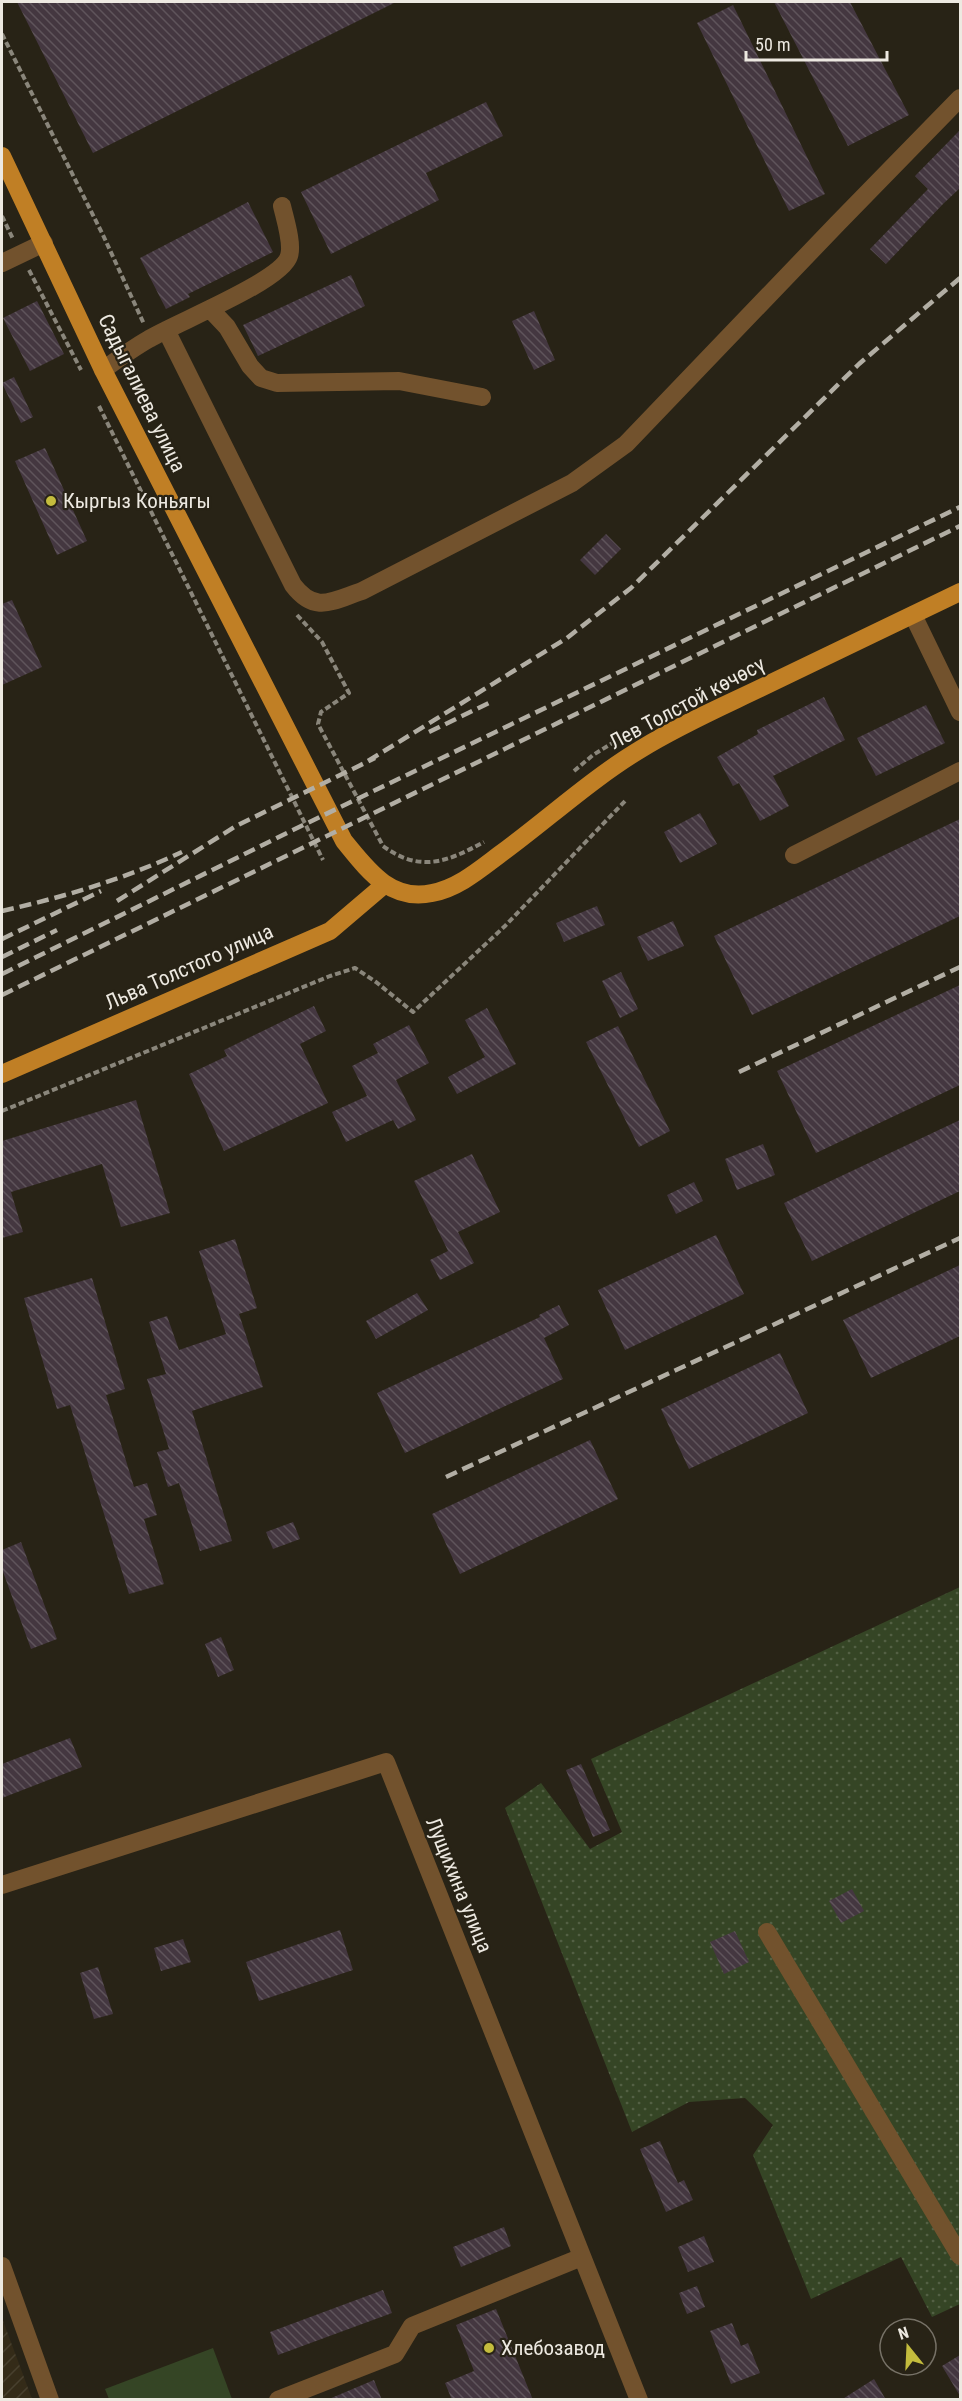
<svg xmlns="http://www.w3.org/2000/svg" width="962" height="2401" font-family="'Roboto Condensed',sans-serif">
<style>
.industrial{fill:url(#industrial-furrows)}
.grass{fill:url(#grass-dots)}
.pitch{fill:#354525}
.building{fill:url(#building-back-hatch)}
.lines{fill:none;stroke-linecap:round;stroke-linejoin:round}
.path{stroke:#8a867b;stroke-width:4;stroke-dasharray:6 3;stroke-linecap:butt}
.minor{stroke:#72522d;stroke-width:18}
.major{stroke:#c07f25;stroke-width:18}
.rail{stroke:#b2aea4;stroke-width:4.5;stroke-dasharray:12 6;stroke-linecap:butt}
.poi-dot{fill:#c4bc3d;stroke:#282316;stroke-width:2}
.labels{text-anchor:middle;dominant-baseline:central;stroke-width:4.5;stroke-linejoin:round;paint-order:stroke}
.street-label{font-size:21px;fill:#ede9e1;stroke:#282316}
.poi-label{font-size:21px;fill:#ede9e1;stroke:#282316;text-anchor:start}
</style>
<defs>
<pattern id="industrial-furrows" width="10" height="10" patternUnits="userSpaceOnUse" patternTransform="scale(1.5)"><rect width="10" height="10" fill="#342b18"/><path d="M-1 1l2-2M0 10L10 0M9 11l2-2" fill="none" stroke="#48402e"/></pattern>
<pattern id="grass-dots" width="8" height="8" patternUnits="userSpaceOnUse" patternTransform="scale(1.5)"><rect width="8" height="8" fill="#354525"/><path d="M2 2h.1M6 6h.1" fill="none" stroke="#536044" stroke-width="1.8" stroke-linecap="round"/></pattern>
<pattern id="building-back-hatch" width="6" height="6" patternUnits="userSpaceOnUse" patternTransform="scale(1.5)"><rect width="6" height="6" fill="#443740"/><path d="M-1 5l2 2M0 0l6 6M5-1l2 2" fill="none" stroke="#5f545b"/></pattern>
</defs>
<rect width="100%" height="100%" fill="#282316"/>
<path class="industrial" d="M2,2318L32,2399H2Z"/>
<path class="grass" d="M960,1587V2304L932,2317L901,2257L811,2299L753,2155L773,2125L745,2098L689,2102L632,2132L505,1808L541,1783L590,1849L622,1832L591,1759Z"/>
<path class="pitch" d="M213,2348L232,2399H109L105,2389Z"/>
<path class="building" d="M17,2H396L93,153Z
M774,2H850L909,115L848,146Z
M733,5L825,194L789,211L697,23Z
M486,102L503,136L426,173L439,200L331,254L301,192Z
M960,130V188L943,204L886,264L870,249L928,189L915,176Z
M248,202L273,252L188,294L190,297L166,309L140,258Z
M351,275L365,306L258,356L243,325Z
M37,301L64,354L30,371L3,318Z
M534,311L555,360L534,370L512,321Z
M14,377L33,417L21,423L2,383Z
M45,448L87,541L57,555L15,461Z
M606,534L621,549L595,575L580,560Z
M12,600L42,667L2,685V604Z
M824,697L845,740L773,776L789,806L760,821L739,783L733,786L717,757L758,734L757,730Z
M926,705L945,743L876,776L857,738Z
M700,813L717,844L680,863L664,832Z
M960,819V916L752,1015L714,936Z
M597,906L605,925L564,942L556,923Z
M673,921L684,946L648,961L637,937Z
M621,972L638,1009L620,1018L602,981Z
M960,985V1085L816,1153L777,1071Z
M314,1006L326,1031L300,1044L328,1103L224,1151L189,1074L227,1056L224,1050Z
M487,1008L516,1064L457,1094L448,1077L485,1057L465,1020Z
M409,1025L429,1063L396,1080L416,1120L398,1129L393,1120L346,1142L332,1112L367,1096L352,1066L378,1053L373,1044Z
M618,1026L670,1131L639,1147L586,1042Z
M136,1100L170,1213L121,1227L102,1164L11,1192L23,1232L2,1238V1141Z
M960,1120V1191L812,1261L784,1203Z
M763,1144L775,1175L737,1190L725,1159Z
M472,1154L500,1212L458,1232L474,1263L440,1280L430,1260L448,1251L414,1181Z
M694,1182L703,1201L676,1214L667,1195Z
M716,1235L744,1294L625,1350L598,1290Z
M235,1239L257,1308L239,1314L263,1387L192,1411L232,1541L200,1551L179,1483L168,1487L157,1452L169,1449L147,1379L166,1374L149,1322L167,1316L179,1350L226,1334L199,1251Z
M960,1265V1336L871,1378L843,1320Z
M92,1278L125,1389L106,1395L134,1487L147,1483L157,1515L144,1519L164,1584L129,1594L70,1405L57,1409L24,1298Z
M417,1293L428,1310L376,1339L366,1321Z
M559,1305L569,1325L544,1338L563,1379L405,1453L377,1393L540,1317L539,1315Z
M780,1353L808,1413L689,1469L661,1409Z
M590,1440L618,1499L460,1574L432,1514Z
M293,1522L300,1539L273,1549L266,1532Z
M21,1542L57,1639L31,1649L2,1569V1550Z
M221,1637L234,1670L218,1677L205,1644Z
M70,1738L82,1767L2,1798V1764Z
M581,1764L610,1830L593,1837L566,1770Z
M852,1889L864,1911L841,1923L829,1901Z
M340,1930L353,1970L259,2001L246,1962Z
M735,1931L749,1962L724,1974L710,1942Z
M183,1939L191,1962L161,1971L154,1948Z
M98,1967L113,2014L94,2019L80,1973Z
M660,2141L678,2183L684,2180L693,2200L666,2212L640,2149Z
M504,2227L511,2246L461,2267L453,2247Z
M704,2236L714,2262L688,2272L678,2247Z
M697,2286L705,2307L687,2314L679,2293Z
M383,2290L392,2313L278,2355L270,2332Z
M496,2309L533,2400H452L445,2383L474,2371L456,2325Z
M732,2323L741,2346L748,2343L760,2373L731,2384L710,2331Z
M960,2355V2396L942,2366Z
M874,2379L886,2400H841Z
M374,2380L382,2400H329V2399Z"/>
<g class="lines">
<path class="path" d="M2,34L103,235L144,324
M2,216L13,239
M29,270L81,370
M99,406L323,860
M297,615L322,642L349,693L321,712L318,724L383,846C420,873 447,862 484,842
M574,771L593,755L635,729
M2,1111L330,976L355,968L376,982L413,1012L505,926L625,801"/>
<path class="minor" d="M2,263L44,243
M210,309L227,327L250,366L261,378L277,383L399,381L482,397
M166,330L293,585C315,614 332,601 362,591L572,483L626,444L837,224L960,98
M103,370C118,359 133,348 149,339C175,323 282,281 289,256C293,244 285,219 282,206
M913,615L960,712
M794,855L960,771
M2,1885L386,1762L639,2400
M767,1932L960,2256
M2,2266L50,2400
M278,2400L395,2354L412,2326L582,2257"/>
<path class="major" d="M2,156L103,370L344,841C367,869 390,902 432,893C458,888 479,870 499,855C547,820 591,779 641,749C683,723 728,704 771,683C834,653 897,622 960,592
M2,1074L330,931L384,885"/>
<path class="rail" d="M429,732L491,702
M368,761L567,638L631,588L859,364L960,278
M117,901L236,826L375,758
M2,911C64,897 124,879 182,852
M2,939L101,891
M2,957L57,930
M2,974L291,831L960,507
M2,995L960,526
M739,1072L960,967
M446,1477L960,1238"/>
</g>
<g class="poi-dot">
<circle cx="51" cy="501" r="6"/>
<circle cx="489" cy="2348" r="6"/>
</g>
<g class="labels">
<g class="street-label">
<text transform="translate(142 393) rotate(64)">Садыгалиева улица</text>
<text transform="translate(687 703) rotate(-28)">Лев Толстой көчөсү</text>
<text transform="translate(189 967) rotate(-24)">Льва Толстого улица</text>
<text transform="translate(459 1885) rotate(68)">Лущихина улица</text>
</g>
<g class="poi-label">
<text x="63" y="501">Кыргыз Коньягы</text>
<text x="501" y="2348">Хлебозавод</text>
</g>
</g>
<rect width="962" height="2401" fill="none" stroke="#ede9e1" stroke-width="6"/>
<g transform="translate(908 2347) rotate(342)"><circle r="28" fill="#282316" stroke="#777267" stroke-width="1.5"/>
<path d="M0-4.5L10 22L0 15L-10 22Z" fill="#c4bc3d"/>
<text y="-9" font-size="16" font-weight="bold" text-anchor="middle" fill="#ede9e1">N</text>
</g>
<path d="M746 51v9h141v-9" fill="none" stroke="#ede9e1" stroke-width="3"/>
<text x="755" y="51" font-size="18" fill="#ede9e1" stroke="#282316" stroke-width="4.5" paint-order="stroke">50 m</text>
</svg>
